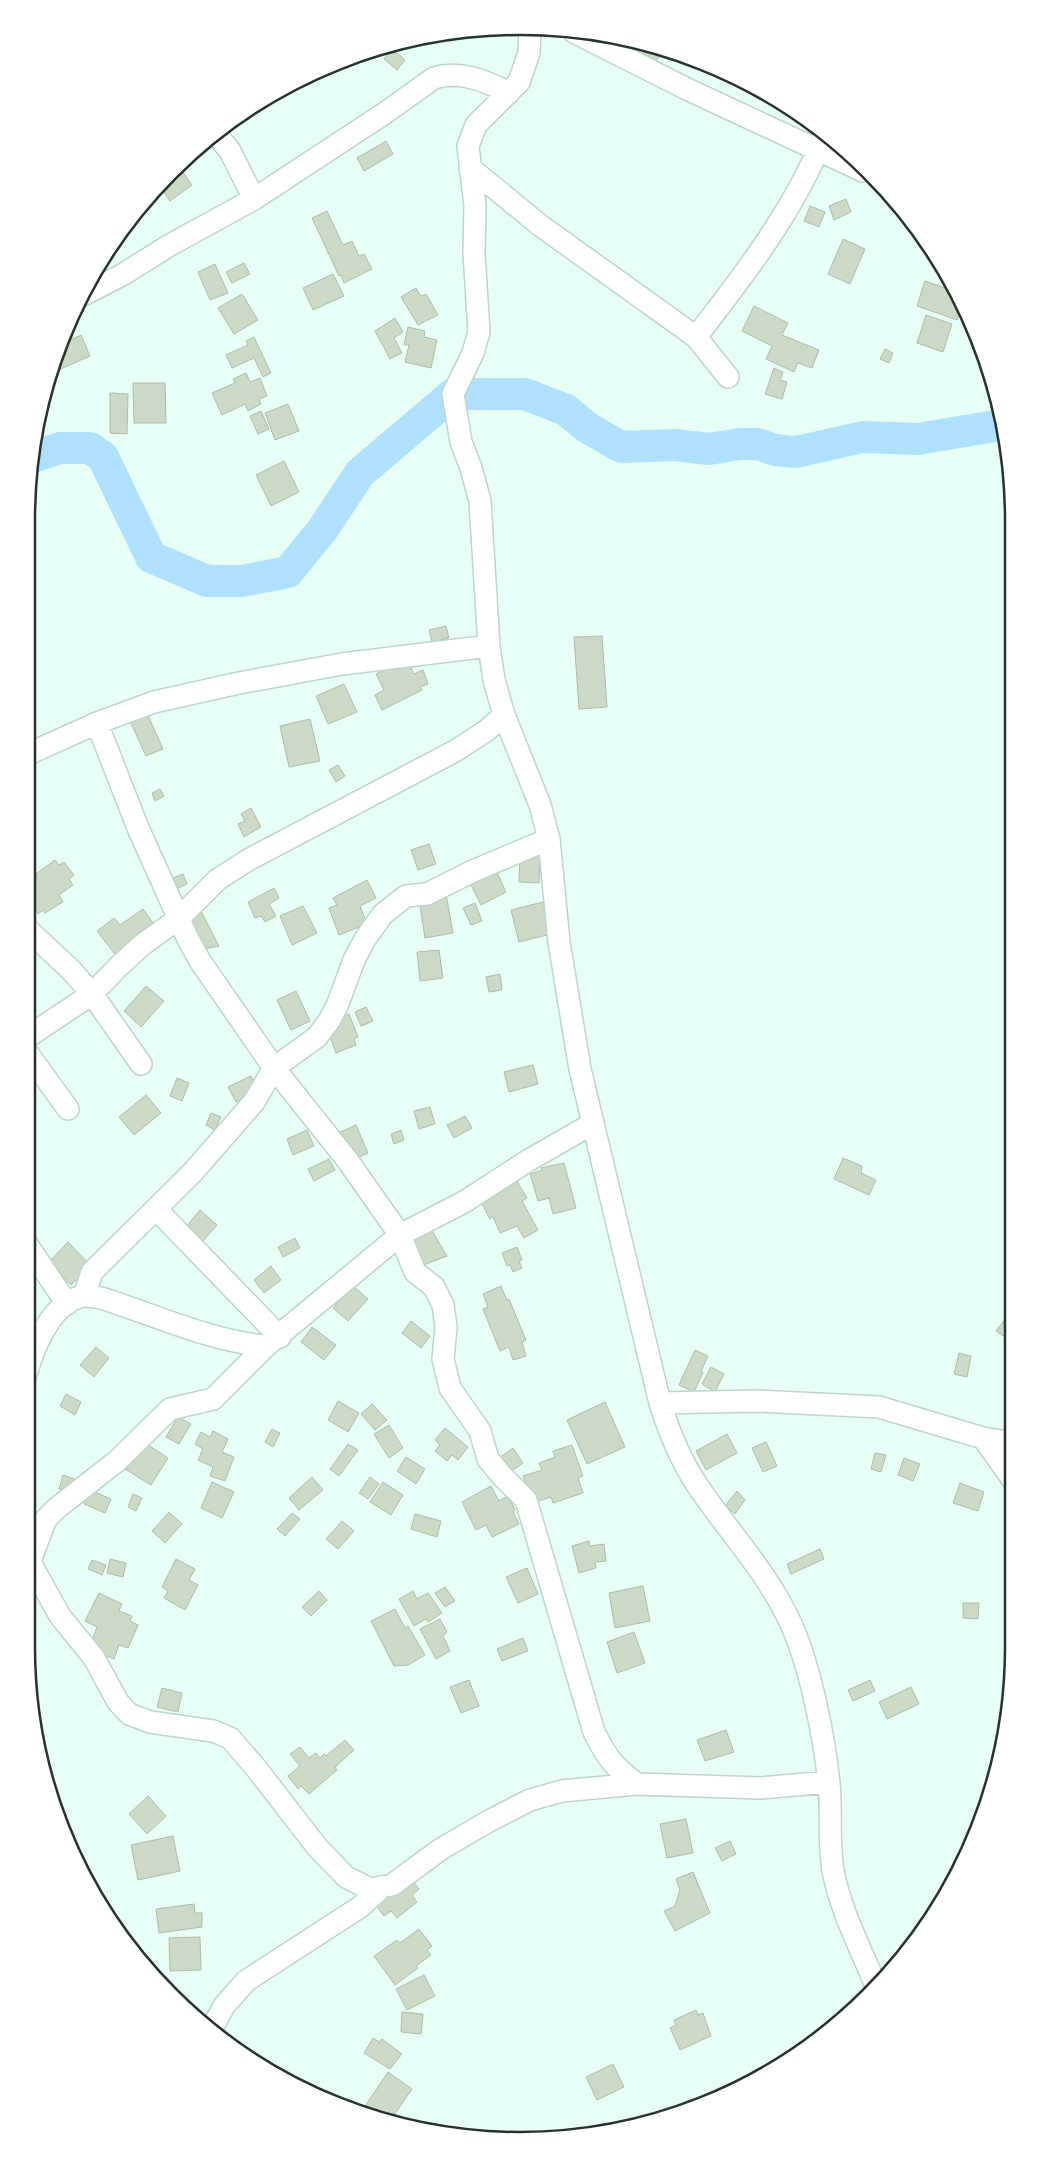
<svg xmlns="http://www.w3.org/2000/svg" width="1040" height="2167" font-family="'Source Sans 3',sans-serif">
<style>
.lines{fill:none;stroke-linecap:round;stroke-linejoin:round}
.river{stroke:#afe1fe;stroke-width:32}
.building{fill:#cbd9c6;stroke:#aebbaa}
.street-casing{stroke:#bcd4ca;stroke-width:24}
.street{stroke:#fff;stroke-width:21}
.rim{fill:none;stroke:#28322e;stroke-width:2.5}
</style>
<rect width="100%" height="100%" fill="#e7fff5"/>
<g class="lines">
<path class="river" d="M33,457L60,448H90L103,457L151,557L207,581H242L288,572L323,529L360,473L453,394H525L566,410L588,428L621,447L675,445L709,449L740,444H758L775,450L796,452L863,437L917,439L1001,425"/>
</g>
<path class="building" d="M647,45L662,50L655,64L641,57Z
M392,49L405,60L397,70L384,59Z
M386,141L393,154L364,171L357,158Z
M179,167L192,185L170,201L159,185L166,177Z
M846,199L851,212L834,220L829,206Z
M810,206L825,212L819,227L804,221Z
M327,211L343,245L352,241L359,256L364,254L372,269L344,283L341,275L339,276L312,218Z
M843,239L865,249L850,284L828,274Z
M244,263L250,274L232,283L226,272Z
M215,264L228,293L210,300L198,272Z
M333,274L344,296L313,310L303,288Z
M925,281L953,291L956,295L954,300L959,301L962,306L957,320L917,306Z
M416,288L421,296L426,294L438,315L418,325L401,297Z
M242,294L258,320L234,334L218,308Z
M754,306L788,323L782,335L819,350L812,368L798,363L794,372L766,359L772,346L742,331Z
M926,315L952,324L943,352L917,343Z
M395,318L403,332L394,338L402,353L390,359L375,331Z
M408,327L425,331L424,337L437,340L431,368L405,362L409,345H404Z
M81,335L90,356L56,371L54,365L60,344Z
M254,337L271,373L263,377L254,358L232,368L226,355L248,345L246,341Z
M885,349L893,353L889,363L880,359Z
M774,368L783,372L780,380L787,382L782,399L765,394Z
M246,373L250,382L260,378L267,396L259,399L261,404L248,411L245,404L222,415L212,393L235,383L233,379Z
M133,383H165L166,423H134Z
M110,393L128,394L127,434L110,433Z
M288,404L299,431L275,440L265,413Z
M261,411L269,429L258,434L250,416Z
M284,461L299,492L271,506L256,475Z
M446,626L449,638L432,642L429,630Z
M602,636L607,707L579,709L574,637Z
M406,659L414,674L423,670L428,684L420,687L422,690L382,710L375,695L384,690L376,674Z
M344,684L357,712L328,724L316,696Z
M147,713L163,749L146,756L130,721Z
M310,719L320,761L289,767L280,726Z
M338,765L345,776L336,782L329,770Z
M160,789L164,796L155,801L152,793Z
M251,808L261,827L244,837L238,824L245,821L241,814Z
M429,844L436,864L418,870L411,850Z
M520,854L540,855L539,883L519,882Z
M55,860L59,865L64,862L74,875L69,879L73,885L59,895L63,902L45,913L43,910L38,914L26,898V885L37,877L36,874Z
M496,870L506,892L481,905L470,883Z
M183,874L187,884L178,888L173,878Z
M367,880L376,898L360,906L367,924L339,935L329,908L337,905L333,898Z
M274,888L279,898L269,904L276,916L265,922L261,916L255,918L248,902Z
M446,894L453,933L425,938L419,899Z
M543,902L551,934L519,942L511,910Z
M475,903L482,921L471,925L463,908Z
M303,906L317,933L292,945L280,916Z
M143,909L153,923L131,939L135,945L118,958L97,931L114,918L120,925Z
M201,911L219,946L199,950L188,917Z
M439,950L443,978L420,981L417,952Z
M500,974L502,990L489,992L486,977Z
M146,986L164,1001L141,1027L124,1011Z
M296,991L310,1021L291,1030L277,1000Z
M366,1007L373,1021L361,1026L355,1012Z
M349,1014L358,1037L354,1039L356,1045L336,1053L329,1034V1023Z
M533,1065L538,1084L509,1092L504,1072Z
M251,1076L259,1091L236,1102L228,1087Z
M177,1078L189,1083L182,1101L170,1096Z
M146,1095L161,1113L134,1135L119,1117Z
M430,1107L435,1124L419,1129L414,1111Z
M211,1113L221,1117L215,1130L206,1125Z
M465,1116L472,1128L454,1138L447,1125Z
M356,1125L368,1153L349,1162L336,1134Z
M307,1130L314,1146L293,1155L287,1139Z
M401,1130L404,1140L394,1144L391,1134Z
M843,1158L862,1166L861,1173L876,1180L869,1195L834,1179Z
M329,1159L335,1170L314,1181L308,1169Z
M564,1163L576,1208L553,1214L549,1198L538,1201L530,1174L542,1170L541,1168Z
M516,1180L527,1198L522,1201L538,1230L524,1238L517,1226L500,1233L493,1217L490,1219L480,1200Z
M200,1210L217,1225L202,1242L185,1228Z
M431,1229L447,1256L418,1267L406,1239Z
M295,1238L300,1248L283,1257L278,1247Z
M68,1242L91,1266L71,1285L48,1263Z
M517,1247L522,1260L519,1261L522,1268L513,1272L510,1265L507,1266L502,1253Z
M271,1266L281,1280L264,1293L254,1280Z
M352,1285L368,1299L348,1321L333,1308Z
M501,1286L507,1300L509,1299L526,1340L522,1342L526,1356L513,1360L509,1347L500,1351L483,1309L488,1307L483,1294Z
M1012,1310H1013L1012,1342L996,1331Z
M411,1321L430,1336L421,1348L402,1333Z
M312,1327L336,1345L324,1360L301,1342Z
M96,1347L109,1358L94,1377L80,1365Z
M695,1350L708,1356L701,1371L703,1372L694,1392L679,1385Z
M959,1353L971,1356L967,1377L954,1374Z
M711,1367L724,1374L715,1392L702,1384Z
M66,1394L81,1402L75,1415L60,1406Z
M338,1401L359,1413L348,1432L328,1420Z
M605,1402L625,1447L587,1464L567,1420Z
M372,1404L387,1420L375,1430L361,1414Z
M178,1417L191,1424L179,1444L166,1437Z
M389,1425L403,1448L389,1458L374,1434Z
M445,1428L468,1447L458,1460L452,1455L447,1461L435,1451L440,1445L435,1440Z
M272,1429L280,1433L273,1447L265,1442Z
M213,1431L228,1439L222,1452L234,1457L225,1481L210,1476L213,1467L198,1460L203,1449L195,1444L201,1432L210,1437Z
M727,1434L737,1453L706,1470L696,1451Z
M142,1441L168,1458L151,1485L125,1469Z
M766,1442L777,1466L763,1472L752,1448Z
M348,1444L358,1450L339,1476L330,1469Z
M572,1445L583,1476L578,1478L583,1493L553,1503L551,1497L532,1503L523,1476L542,1470L539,1463L555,1457L553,1451Z
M513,1448L523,1463L505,1476L495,1461Z
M875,1453L886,1455L881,1472L871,1469Z
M406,1457L425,1469L416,1484L397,1471Z
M904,1458L920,1464L913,1481L898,1475Z
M63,1475L77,1480L73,1493L59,1489Z
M312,1477L323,1490L299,1510L289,1498Z
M370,1477L379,1484L368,1499L359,1493Z
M212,1482L234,1492L222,1518L201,1508Z
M383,1482L403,1495L391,1515L370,1502Z
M960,1483L984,1492L978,1511L953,1503Z
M491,1486L499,1501L508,1496L515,1510L513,1512L519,1524L492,1537L486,1525L476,1530L462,1502Z
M90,1490L111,1499L105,1513L84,1504Z
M737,1491L745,1500L735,1514L725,1506Z
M133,1494L142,1498L136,1511L128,1507Z
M169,1512L182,1524L165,1543L152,1531Z
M292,1513L300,1519L285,1536L277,1529Z
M415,1514L441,1521L437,1537L411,1529Z
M342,1521L354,1531L338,1549L326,1539Z
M589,1541L590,1546L604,1544L606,1561L595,1562L596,1568L579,1573L572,1546Z
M820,1549L824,1559L791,1574L787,1564Z
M110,1559L126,1563L123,1577L107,1573Z
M176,1559L195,1569L189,1580L198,1585L185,1610L164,1598L168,1591L162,1587Z
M92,1560L106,1565L102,1575L88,1569Z
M527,1568L538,1594L518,1603L506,1577Z
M643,1586L650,1621L615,1628L609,1593Z
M445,1587L455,1601L445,1607L435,1593Z
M319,1591L327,1600L311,1616L302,1607Z
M413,1591L417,1599L428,1593L442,1613L428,1622L426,1619L414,1626L399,1599Z
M99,1593L122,1604L119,1611L132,1616L130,1621L138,1625L128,1648L119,1645L114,1659L89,1648L97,1627L85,1621Z
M963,1603H979L978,1619L963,1618Z
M395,1609L405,1628L408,1626L425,1655L408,1665L394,1666L371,1621Z
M440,1619L447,1632L443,1636L450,1651L436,1659L420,1629Z
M634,1632L645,1663L617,1673L607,1642Z
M523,1638L528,1651L502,1661L497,1649Z
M469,1680L479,1706L461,1713L450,1687Z
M870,1680L875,1691L853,1701L848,1690Z
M911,1687L919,1704L887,1719L879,1702Z
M162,1688L182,1693L178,1712L157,1707Z
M726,1730L734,1752L705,1761L697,1740Z
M345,1740L354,1750L335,1767L337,1770L309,1794L301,1786L298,1789L288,1776L300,1766L290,1754L300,1747L309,1758L316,1753L320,1758L324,1754L326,1756Z
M148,1796L166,1816L147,1834L129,1814Z
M686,1819L693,1853L667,1858L660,1824Z
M173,1836L180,1871L138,1880L131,1845Z
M730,1841L736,1854L722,1861L715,1848Z
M693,1872L710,1913L675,1931L664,1911L675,1906L680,1890L676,1879Z
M410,1878L419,1889L412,1895L417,1902L397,1918L391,1911L384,1916L376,1905Z
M194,1904L195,1913H202V1927L159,1933L156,1909Z
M419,1929L432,1946L427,1950L431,1955L416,1966L418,1968L395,1985L374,1956L397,1940L400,1943Z
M200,1937L201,1970L170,1971L169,1938Z
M424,1975L435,1996L407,2010L396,1989Z
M696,2010L698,2015L703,2013L711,2036L680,2050L670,2028L676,2025L674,2020Z
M402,2012L423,2014L421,2034L401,2032Z
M373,2038L379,2042L382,2039L402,2054L390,2069L364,2053Z
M613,2064L624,2087L597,2100L586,2077Z
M388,2072L412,2089L390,2121L361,2112Z"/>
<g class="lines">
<g class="street-casing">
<path id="street" d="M530,27L529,53L519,82L476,125L468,146L475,206L474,253L479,332L473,353L453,394L461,442L471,468L480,501L489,646L494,680L504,715L540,805L549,839L559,942L580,1069L660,1403C669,1432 680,1459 697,1485C728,1531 769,1574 792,1626C811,1670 824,1736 829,1783C832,1812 828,1841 833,1870C840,1910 861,1949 876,1986
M574,32L689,90L863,171
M216,134L230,151L254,199
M470,168L541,226L696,337L728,377
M83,295L122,275L170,245L254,199L385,113L434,78C460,70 486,81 509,93
M696,337C745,274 796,208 825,133
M97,723L138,828L187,937L200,961L274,1068L348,1161L400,1235L415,1272L434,1287L443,1305L446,1327L443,1359L450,1388L480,1431L488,1459L502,1476L526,1500L594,1732C607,1758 614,1767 637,1784
M26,755L97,723L154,702L239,683L342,664L489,646
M26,928L71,970L92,994L141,1064
M26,1038L92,994L119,966L142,945L178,919L217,880L248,860L455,751L486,731L504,715
M26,1051L68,1109
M157,1210L280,1337
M26,1243L67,1304
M84,1296L92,1272L193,1172L254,1102L274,1068L317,1037L329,1021L337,1006L354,960L365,939L383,914L406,896L427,894L473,871L549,839
M26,1375C33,1348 53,1298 86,1296C91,1296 96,1297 101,1298C155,1315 210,1341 266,1346L400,1235L464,1202L529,1160L592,1124
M660,1403L757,1401L879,1407L983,1438L1013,1443
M983,1438L1013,1480
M26,1555L60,1616L94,1658L118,1702L129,1714L150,1722L213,1731L230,1738L256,1768L317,1847L346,1877L370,1889L392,1885L441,1849L489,1821L530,1800L562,1791L637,1784L761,1788L829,1782
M26,1571L46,1519L57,1508L117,1461L170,1409L213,1399L266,1346
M211,2030L224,2006L246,1981L360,1907L381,1888"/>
</g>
<use href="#street" class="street"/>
</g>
<path d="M0 0H1040V2167H0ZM520 35H520A485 485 0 0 1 1005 520V1647A485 485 0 0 1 520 2132H520A485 485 0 0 1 35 1647V520A485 485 0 0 1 520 35Z" fill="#fff" fill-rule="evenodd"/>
<path class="rim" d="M520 35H520A485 485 0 0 1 1005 520V1647A485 485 0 0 1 520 2132H520A485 485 0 0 1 35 1647V520A485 485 0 0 1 520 35Z"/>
</svg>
